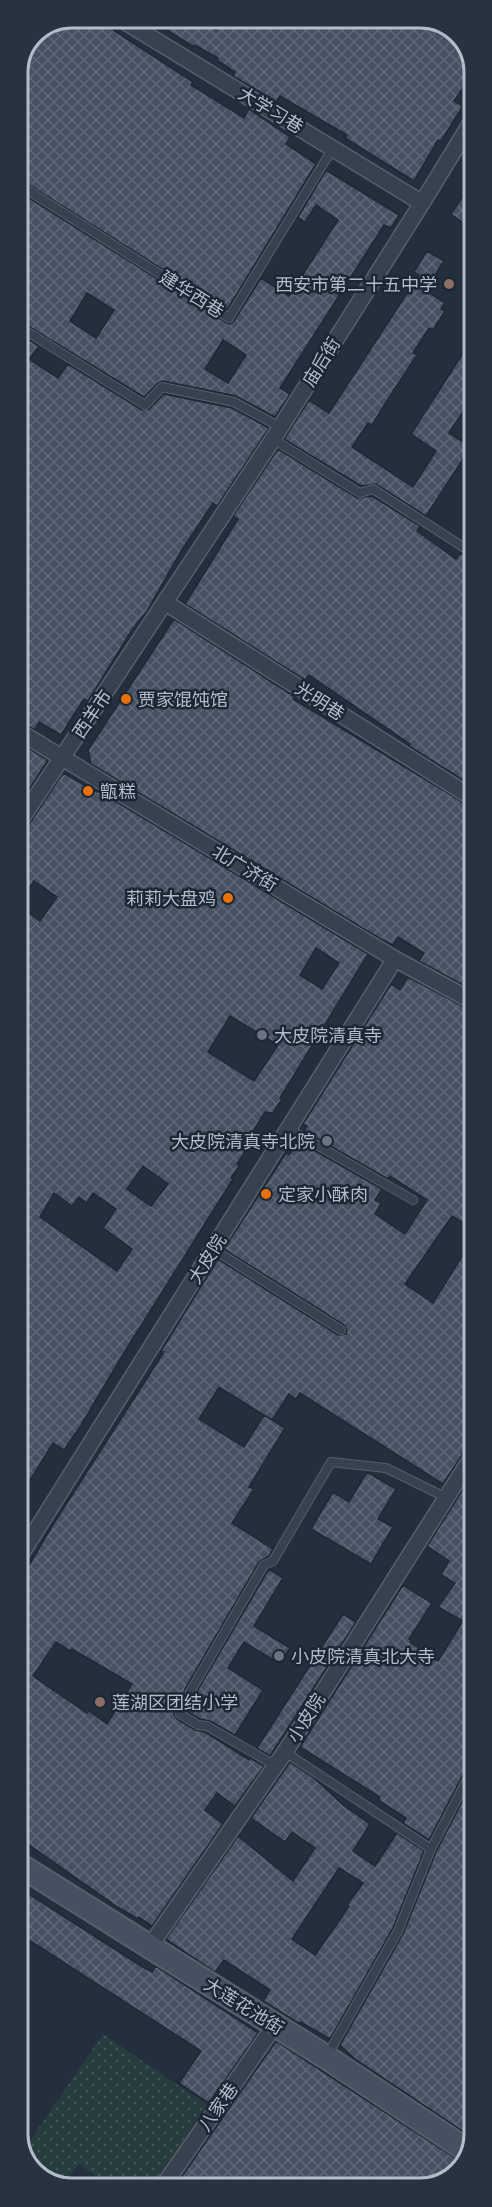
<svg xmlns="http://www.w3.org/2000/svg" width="492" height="2207" font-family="Quicksand,'Noto Sans SC',sans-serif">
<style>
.grass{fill:url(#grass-dots)}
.building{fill:url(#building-cross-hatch);stroke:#1f2835;stroke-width:1.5;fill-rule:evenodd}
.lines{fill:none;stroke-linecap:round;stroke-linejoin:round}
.lane-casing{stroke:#565f6c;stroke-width:10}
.street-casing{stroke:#565f6c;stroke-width:18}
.secondary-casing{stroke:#565f6c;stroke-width:26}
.lane{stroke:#38414e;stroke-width:8}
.street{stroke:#38414e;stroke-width:15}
.secondary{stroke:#465061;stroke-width:22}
.education-dot{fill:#8d6e63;stroke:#1d2633;stroke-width:2}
.food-dot{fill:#e8710a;stroke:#1d2633;stroke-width:2}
.worship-dot{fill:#6b7280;stroke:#1d2633;stroke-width:2}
.labels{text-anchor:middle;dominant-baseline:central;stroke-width:5;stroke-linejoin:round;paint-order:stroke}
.street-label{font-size:18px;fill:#b4bcc9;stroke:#1d2633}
.poi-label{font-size:18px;fill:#b4bcc9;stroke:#1d2633;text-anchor:start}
.rim{fill:none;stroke:#b4bcc9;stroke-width:3}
</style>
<defs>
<pattern id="grass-dots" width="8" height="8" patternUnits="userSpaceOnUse" patternTransform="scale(1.5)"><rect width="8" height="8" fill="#263c3f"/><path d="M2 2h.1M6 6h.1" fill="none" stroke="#435659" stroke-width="1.8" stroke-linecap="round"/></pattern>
<pattern id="building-cross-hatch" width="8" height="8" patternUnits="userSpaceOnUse" patternTransform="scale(1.5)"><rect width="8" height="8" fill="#455162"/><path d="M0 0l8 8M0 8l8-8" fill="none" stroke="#5d6877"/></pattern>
</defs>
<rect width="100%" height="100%" fill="#242f3e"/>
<path class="grass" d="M103,2034L207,2105L150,2189H114L79,2164L63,2187L34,2173L23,2151Z"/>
<path class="building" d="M72,18H95L193,82L191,85L244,118L249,109L290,137L286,144L316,164L227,310L18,178V72L34,34Z
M148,18H189L206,29L208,26L216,30L223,18H351L365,27L370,18H427L458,35L473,65V73L454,101L463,106L441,141L438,140L414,181L345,138L347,135L280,96L276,102L260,92L233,76L235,72L217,60L218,58L195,45L194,47Z
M326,170L399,215L391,228L384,225L280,388L290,394L275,417L236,396L163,381L158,383L144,397L18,320V191L229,324L234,321L261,278L289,296L338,220L316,205L305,222L298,217ZM87,293L114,310L96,338L70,321ZM223,340L246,355L228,383L205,369Z
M474,180V211L465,224L451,214Z
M427,251L444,261L425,290L445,303L441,309L445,311L433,330L429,328L413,353L417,355L394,390L372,425L368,423L352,447L413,487L436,451L411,434L474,336V395L449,433L471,447L426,516L376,484L361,486L284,439L309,400L329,413L419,275L414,272Z
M18,333L39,346L29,359L58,378L68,364L142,410L149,409L164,394L232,408L269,428L217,506L213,503L180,553L147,611L132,630L88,701L84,699L61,735L39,722L35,730L18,721Z
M278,449L357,498L372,496L420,526L417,531L456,559L461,553L474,561V787L409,746L410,744L309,675L305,680L185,604L238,519L233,516Z
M174,619L295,697L293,699L474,809V991L419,961L424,953L398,937L393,945L379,938L91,764L88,750Z
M18,742L46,759L47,762L18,806Z
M63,773L97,792V790L368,954L280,1098L282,1099L273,1113L265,1112L252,1133L256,1135L237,1164L239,1166L231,1178L233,1179L122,1356L80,1427L64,1450L53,1443L18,1500V834L26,829ZM34,881L57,897L40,921L18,905ZM316,948L339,963L322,989L300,975ZM230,1016L278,1045L254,1081L208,1052ZM143,1166L168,1184L151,1206L127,1189ZM54,1193L72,1206L79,1197L87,1203L93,1193L116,1209L103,1228L132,1249L117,1271L40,1217Z
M408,977L474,1012V1229L452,1216L405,1284L433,1303L474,1237V1444L466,1449L443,1484L300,1393L296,1399L289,1394L272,1420L219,1387L199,1419L244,1447L264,1415L285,1428L249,1487L254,1489L232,1523L273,1549L269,1556L259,1562L185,1689V1695L174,1714L177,1719L195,1730L205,1732L249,1760L250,1758L264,1766L235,1806L217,1793L205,1810L223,1824L152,1926L139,1917L138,1919L116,1906L29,1845L18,1840V1584L51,1528L164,1352L161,1351L218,1259L338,1335L346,1334L347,1330L344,1325L224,1249L286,1153L289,1155L298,1141L382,1189L375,1200L381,1203L375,1214L405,1234L427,1200L390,1176L388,1179L304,1131L307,1126L303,1124L391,984L400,990ZM56,1642L70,1651L72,1649L132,1684L107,1724L89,1711L87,1713L33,1676Z
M367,1472L396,1489L378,1519L393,1527L371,1564L311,1529L333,1492L349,1502Z
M474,1472V1575L466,1588L474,1593V1767L470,1766L466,1769L429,1840L403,1823L406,1818L378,1800L380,1797L300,1747L403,1585L432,1603L409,1639L411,1640L410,1642L438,1661L463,1621L438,1607L455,1583L441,1575L449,1561L427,1546Z
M269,1569L283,1578L254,1626L290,1648L280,1664L244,1642L228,1668L263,1690L235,1735L210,1721L200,1719L188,1712L197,1697V1691Z
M343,1614L356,1622L270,1756L257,1748Z
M290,1762L314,1778L343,1805L370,1824L353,1851L375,1866L397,1833L424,1851L393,1928L330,2039L301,2022L300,2024L263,2001L270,1990L224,1960L215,1972L166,1939L238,1836L293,1881L315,1848L292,1832L285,1842L251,1818ZM339,1868L363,1883L347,1905L349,1906L337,1924L315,1955L292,1939Z
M474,1779V2135L473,2138L355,2059L340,2045L403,1934L436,1852Z
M18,1887L141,1966L152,1972L156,1966L258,2033L209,2103L179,2083L201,2051L18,1933Z
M276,2041L463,2163L461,2170L427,2188L173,2189Z"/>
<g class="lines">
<g class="lane-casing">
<path id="lane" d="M18,184L229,318L333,148
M18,326L145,405L162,387L234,402L280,427
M273,439L360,493L373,489L474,554
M289,1129L413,1200
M213,1249L341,1330
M431,1849L285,1752L271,1763L207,1726L198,1725L180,1714L192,1694L190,1692L264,1565L273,1561L331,1462L386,1468L445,1497
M328,2054L398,1931L431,1849L471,1772"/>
</g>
<g class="street-casing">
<path id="street" d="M119,18L422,203
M166,603L474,799
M18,731L395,959L474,1002
M18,824L273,439L422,203L474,118
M18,1559L395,959
M150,1946L285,1752L474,1454
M161,2189L275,2025"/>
</g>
<g class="secondary-casing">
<path id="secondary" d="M18,1864L326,2057L468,2151"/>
</g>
<use href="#lane" class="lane"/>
<use href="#street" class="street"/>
<use href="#secondary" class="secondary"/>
</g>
<g class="education-dot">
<circle cx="449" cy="284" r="6"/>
<circle cx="100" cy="1702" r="6"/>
</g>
<g class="food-dot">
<circle cx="126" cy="699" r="6"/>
<circle cx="88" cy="791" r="6"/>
<circle cx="228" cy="898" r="6"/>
<circle cx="266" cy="1194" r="6"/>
</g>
<g class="worship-dot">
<circle cx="262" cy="1035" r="6"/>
<circle cx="327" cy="1141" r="6"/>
<circle cx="279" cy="1656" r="6"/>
</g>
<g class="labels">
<g class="street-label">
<text transform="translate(271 110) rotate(31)">大学习巷</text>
<text transform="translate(192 294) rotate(32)">建华西巷</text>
<text transform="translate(321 362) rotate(-58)">庙后街</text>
<text transform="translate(320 701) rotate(33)">光明巷</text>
<text transform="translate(92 714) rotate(-56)">西羊市</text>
<text transform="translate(245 868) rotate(31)">北广济街</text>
<text transform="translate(207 1259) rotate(-58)">大皮院</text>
<text transform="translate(306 1718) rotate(-58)">小皮院</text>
<text transform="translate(244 2006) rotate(32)">大莲花池街</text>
<text transform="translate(218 2107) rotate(-55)">八家巷</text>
</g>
<g class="poi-label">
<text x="437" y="284" text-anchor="end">西安市第二十五中学</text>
<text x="138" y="699">贾家馄饨馆</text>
<text x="100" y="791">甑糕</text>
<text x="216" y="898" text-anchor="end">莉莉大盘鸡</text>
<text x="274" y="1035">大皮院清真寺</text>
<text x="315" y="1141" text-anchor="end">大皮院清真寺北院</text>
<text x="278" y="1194">定家小酥肉</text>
<text x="291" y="1656">小皮院清真北大寺</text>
<text x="112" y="1702">莲湖区团结小学</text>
</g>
</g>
<path d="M0 0H492V2207H0ZM72 28H420A44 44 0 0 1 464 72V2134A44 44 0 0 1 420 2178H72A44 44 0 0 1 28 2134V72A44 44 0 0 1 72 28Z" fill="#29323f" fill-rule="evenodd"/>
<path class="rim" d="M72 28H420A44 44 0 0 1 464 72V2134A44 44 0 0 1 420 2178H72A44 44 0 0 1 28 2134V72A44 44 0 0 1 72 28Z"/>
</svg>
